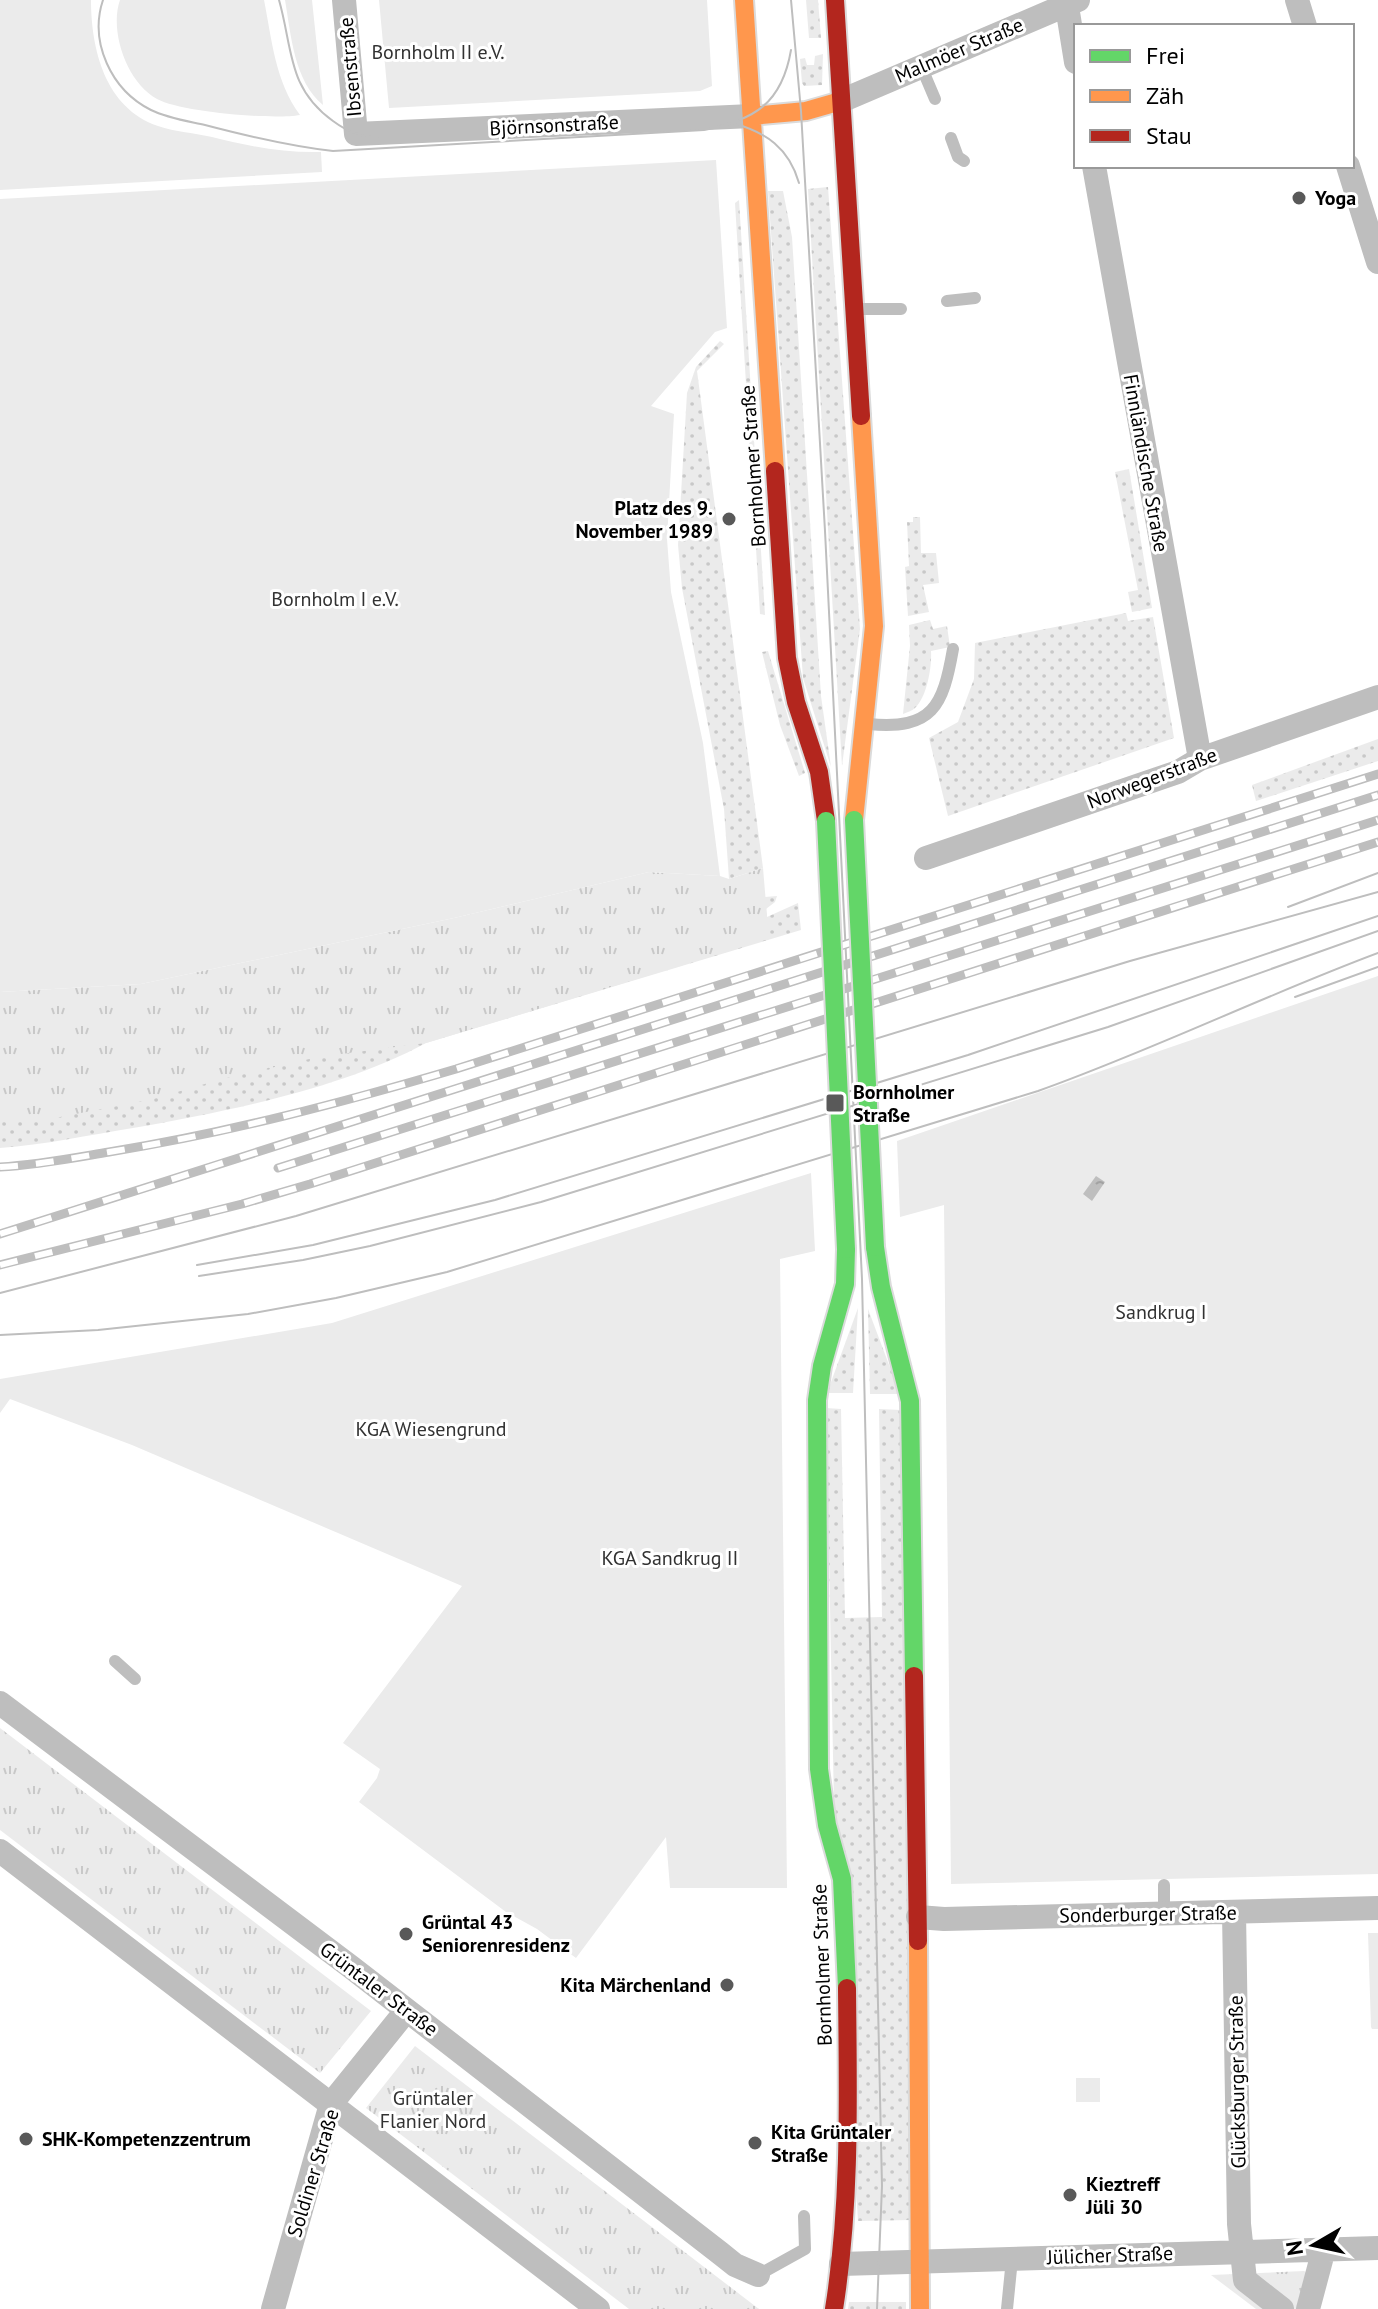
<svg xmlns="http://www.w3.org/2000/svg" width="1378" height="2309" font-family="'PT Sans',sans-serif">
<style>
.grass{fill:url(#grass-dots)}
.park{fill:url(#park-tufts)}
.garden{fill:#ebebeb}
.water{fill:url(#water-ripples)}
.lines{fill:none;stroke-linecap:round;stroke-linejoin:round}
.fast-casing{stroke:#dbdbdb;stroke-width:22}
.slow-casing{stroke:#dbdbdb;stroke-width:22}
.jam-casing{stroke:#dbdbdb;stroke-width:22}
.lane{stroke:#bebebe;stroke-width:12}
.street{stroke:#bebebe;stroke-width:24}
.fast{stroke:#63d668;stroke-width:18}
.slow{stroke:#ff974d;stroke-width:18}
.jam{stroke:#b3261e;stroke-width:18}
.tram{stroke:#bebebe;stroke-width:2}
.rail-casing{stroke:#bebebe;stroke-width:9}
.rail{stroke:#fff;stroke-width:6;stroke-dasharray:18;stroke-linecap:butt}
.fast-bridge-casing{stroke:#dbdbdb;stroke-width:22;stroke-linecap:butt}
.fast-bridge{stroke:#63d668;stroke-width:18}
.poi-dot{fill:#595959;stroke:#fff;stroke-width:3}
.labels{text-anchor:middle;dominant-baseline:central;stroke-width:6;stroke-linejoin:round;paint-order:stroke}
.street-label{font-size:20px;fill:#000;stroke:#fff}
.park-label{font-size:20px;fill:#323232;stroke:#fff}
.poi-label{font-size:20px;font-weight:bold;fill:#000;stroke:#fff;text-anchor:start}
</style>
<defs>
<pattern id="grass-dots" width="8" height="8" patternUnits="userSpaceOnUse" patternTransform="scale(2)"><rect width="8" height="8" fill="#ebebeb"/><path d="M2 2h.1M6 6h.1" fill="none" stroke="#c8c8c8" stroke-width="1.8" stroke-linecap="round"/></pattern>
<pattern id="park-tufts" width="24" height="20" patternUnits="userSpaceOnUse" patternTransform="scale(2)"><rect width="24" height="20" fill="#ebebeb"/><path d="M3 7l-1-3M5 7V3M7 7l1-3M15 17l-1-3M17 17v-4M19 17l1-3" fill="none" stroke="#c8c8c8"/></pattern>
<pattern id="water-ripples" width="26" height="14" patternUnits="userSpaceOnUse" patternTransform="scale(2)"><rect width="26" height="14" fill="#bebebe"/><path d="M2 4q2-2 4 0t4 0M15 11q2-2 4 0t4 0" fill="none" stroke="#a2a2a2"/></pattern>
</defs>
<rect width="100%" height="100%" fill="#fff"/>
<path class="grass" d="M806,0H818L821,38H809Z
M823,54L822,85L804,86L802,83L800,59L805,58L807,65H814L815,56Z
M828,187L860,629L842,766L808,189Z
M768,191H783L792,237L821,696L831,767L803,678Z
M739,200L765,615L760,614L735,203Z
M720,341L724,344L697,371L763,868L729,879L724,809L682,588L678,545L687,393L696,367Z
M1129,469L1152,608L1132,612L1128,592L1138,590L1115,472Z
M913,517H920L921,553H936L939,583L923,585L929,612L908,616L905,567L909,566L907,522H913Z
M1126,613L1128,621L1153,617L1174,738L948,816L929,738L958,722L974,679L975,643Z
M930,620L933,629L947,626L950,647L931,651C932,667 927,697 915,708C912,711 907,712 903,714L910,646L909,625Z
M768,651L805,773L799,776L780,725L762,652Z
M1378,739V761L1256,801L1252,785Z
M777,896L775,902L766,909L767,917L798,903L801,930L426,1043C341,1089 228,1111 133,1128C89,1135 44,1145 0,1148V1021L727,900Z
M858,1308L853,1393H827Z
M868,1309L900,1394H870Z
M826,1408L841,1409L845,1618L882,1617L879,1409L901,1410L911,2220L858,2221L834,1805Z
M849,2302H906V2309H848Z"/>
<path class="park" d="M763,868L769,939L426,1043L318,1057L222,1079L153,1099L55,1118L0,1122V992L141,984L454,918L649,872L720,876L729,879Z
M0,1728L371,2011L320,2073L0,1830Z
M415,2046L759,2309H629L366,2108Z
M1076,2078H1100V2102H1076Z
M1304,2271L1306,2272L1296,2309H1256L1211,2275Z"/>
<path class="garden" d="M0,0H91C91,49 105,108 158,126C175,132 195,133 212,137C248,146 283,153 321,152L322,172L0,190Z
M120,0H264C272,40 275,81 300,115C272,120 181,112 157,99C127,83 109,31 120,0Z
M285,0H312L323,105C294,81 291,35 285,0Z
M379,0H707L712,86L700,91L389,108Z
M716,160L727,328L715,332L651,406L674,414L667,539L671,592L703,743L720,876L649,872L454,918L141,984L0,992V199Z
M1378,976V1874L951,1884L944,1205L900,1217L897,1141Z
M811,1173L815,1251L780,1259L787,1888H670L666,1837L576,1958L537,1929L506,1912L359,1802L377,1778L380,1769L343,1743L462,1586L132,1445L10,1399L0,1413V1379L332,1323Z
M1368,1933H1378V2029H1372L1371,2027Z"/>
<path class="water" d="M1096,1176L1105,1182L1092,1201L1083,1194Z"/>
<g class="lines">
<g class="fast-casing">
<path id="fast" d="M875,1247L881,1287L910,1401L914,1676
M846,1249L845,1284L822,1366L817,1400L819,1769L827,1825L842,1879L847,1988"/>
</g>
<g class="slow-casing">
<path id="slow" d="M744,0L775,471
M752,116L806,111L841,101
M854,820L874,626L861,416
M918,1941L920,2309"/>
</g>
<g class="jam-casing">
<path id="jam" d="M835,0L861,416
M775,471L787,658L796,702L819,772L826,821
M914,1676L918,1941
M834,2309C851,2203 848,2095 847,1988"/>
</g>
<path class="lane" d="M921,66L935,99
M951,138L958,157L964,161
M947,301L975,298
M860,309H901
M869,724C933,730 943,706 953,649
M115,1661L135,1679
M1164,1885V1914
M758,2275L805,2249L804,2216
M1007,2309L1012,2259"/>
<path class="street" d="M344,0L356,134L752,116
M1066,0L1076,62
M1297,0L1305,26
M841,101L1078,0
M1094,166L1200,759
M1348,166L1378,262
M926,858L1178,772L1200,759L1378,697
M0,1703L351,1967L720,2253L735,2265L758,2275
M0,1851L598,2309
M1234,1912L1239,2224L1245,2280L1282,2309
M918,1917L944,1919L1378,1908
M841,2264L1378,2248
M273,2309L331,2104L406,2011
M1308,2309L1324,2249"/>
<use href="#fast" class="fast"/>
<use href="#slow" class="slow"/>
<use href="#jam" class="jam"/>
<path class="tram" d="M103,0C89,42 111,90 151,110C167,118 187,121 205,125C247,136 289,146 333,151L704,130C755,120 782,103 791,50
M279,0C293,49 287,88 333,121C349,133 364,138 385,137
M791,0L801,111L825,531L862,1279L882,2186L877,2309
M732,123C766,132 789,148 799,183
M1288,907L1378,873
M1295,997L1378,967
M197,1265L313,1245L495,1200L968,1055L1378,916
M199,1276L303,1260L370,1246L541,1202L1108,1027L1378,931
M0,1293L296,1216L1130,961L1378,892
M0,1335L98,1330L248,1314L336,1298L447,1272L1038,1091C1153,1050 1263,996 1378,953"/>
<g class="rail-casing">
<path id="rail" d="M0,1167C37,1165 73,1158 109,1152C227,1133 341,1103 456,1069L1378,774
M278,1168L1378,820
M0,1234L1378,795
M0,1265L242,1204L310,1184L1378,842"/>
</g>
<use href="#rail" class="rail"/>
<g class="fast-bridge-casing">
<path id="fast-bridge" d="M854,820L875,1247
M826,821L846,1249"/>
</g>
<use href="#fast-bridge" class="fast-bridge"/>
</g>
<g class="poi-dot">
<circle cx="1299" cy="198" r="8"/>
<circle cx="729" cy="519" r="8"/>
<rect x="825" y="1093" width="20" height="20" rx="4"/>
<circle cx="406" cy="1934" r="8"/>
<circle cx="727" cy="1985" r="8"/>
<circle cx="26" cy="2139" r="8"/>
<circle cx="755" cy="2143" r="8"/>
<circle cx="1070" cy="2195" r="8"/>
</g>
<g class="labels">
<g class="street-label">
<text transform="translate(959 50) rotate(-23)">Malmöer Straße</text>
<text transform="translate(350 67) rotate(-95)">Ibsenstraße</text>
<text transform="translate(554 125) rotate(-3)">Björnsonstraße</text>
<text transform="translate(1146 463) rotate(80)">Finnländische Straße</text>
<text transform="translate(753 466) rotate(-94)">Bornholmer Straße</text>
<text transform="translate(1152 778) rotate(-21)">Norwegerstraße</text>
<text transform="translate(1148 1914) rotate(-1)">Sonderburger Straße</text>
<text transform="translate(822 1965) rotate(-92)">Bornholmer Straße</text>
<text transform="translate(379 1989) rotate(37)">Grüntaler Straße</text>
<text transform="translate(1237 2082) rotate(-91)">Glücksburger Straße</text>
<text transform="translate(313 2173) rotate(-73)">Soldiner Straße</text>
<text transform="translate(1110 2255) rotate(-2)">Jülicher Straße</text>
</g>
<g class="park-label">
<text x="438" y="52">Bornholm II e.V.</text>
<text x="335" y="599">Bornholm I e.V.</text>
<text x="1161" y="1312">Sandkrug I</text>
<text x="431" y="1429">KGA Wiesengrund</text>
<text x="670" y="1558">KGA Sandkrug II</text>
<text x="433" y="2098">Grüntaler<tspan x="433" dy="23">Flanier Nord</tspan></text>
</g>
<g class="poi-label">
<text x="1315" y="198">Yoga</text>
<text x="713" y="508" text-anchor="end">Platz des 9.<tspan x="713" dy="23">November 1989</tspan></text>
<text x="853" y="1092">Bornholmer<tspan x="853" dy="23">Straße</tspan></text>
<text x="422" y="1922">Grüntal 43<tspan x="422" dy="23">Seniorenresidenz</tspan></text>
<text x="711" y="1985" text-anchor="end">Kita Märchenland</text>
<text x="771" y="2132">Kita Grüntaler<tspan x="771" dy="23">Straße</tspan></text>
<text x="42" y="2139">SHK-Kompetenzzentrum</text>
<text x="1086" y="2184">Kieztreff<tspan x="1086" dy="23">Jüli 30</tspan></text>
</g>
</g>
<rect x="1074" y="24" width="280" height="144" fill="#ffffff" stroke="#999999" stroke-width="2"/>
<rect x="1090" y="50" width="40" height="12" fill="#63d668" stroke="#999999" stroke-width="2"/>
<text x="1146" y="64" font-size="24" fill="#000000">Frei</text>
<rect x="1090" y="90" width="40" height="12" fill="#ff974d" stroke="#999999" stroke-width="2"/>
<text x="1146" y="104" font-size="24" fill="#000000">Zäh</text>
<rect x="1090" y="130" width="40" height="12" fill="#b3261e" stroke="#999999" stroke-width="2"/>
<text x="1146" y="144" font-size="24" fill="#000000">Stau</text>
<g transform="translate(1314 2245) rotate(261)" stroke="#ffffff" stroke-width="6" paint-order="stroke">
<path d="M0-6L14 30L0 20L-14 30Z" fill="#000000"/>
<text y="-12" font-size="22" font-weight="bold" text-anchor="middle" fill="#000000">N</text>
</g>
</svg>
